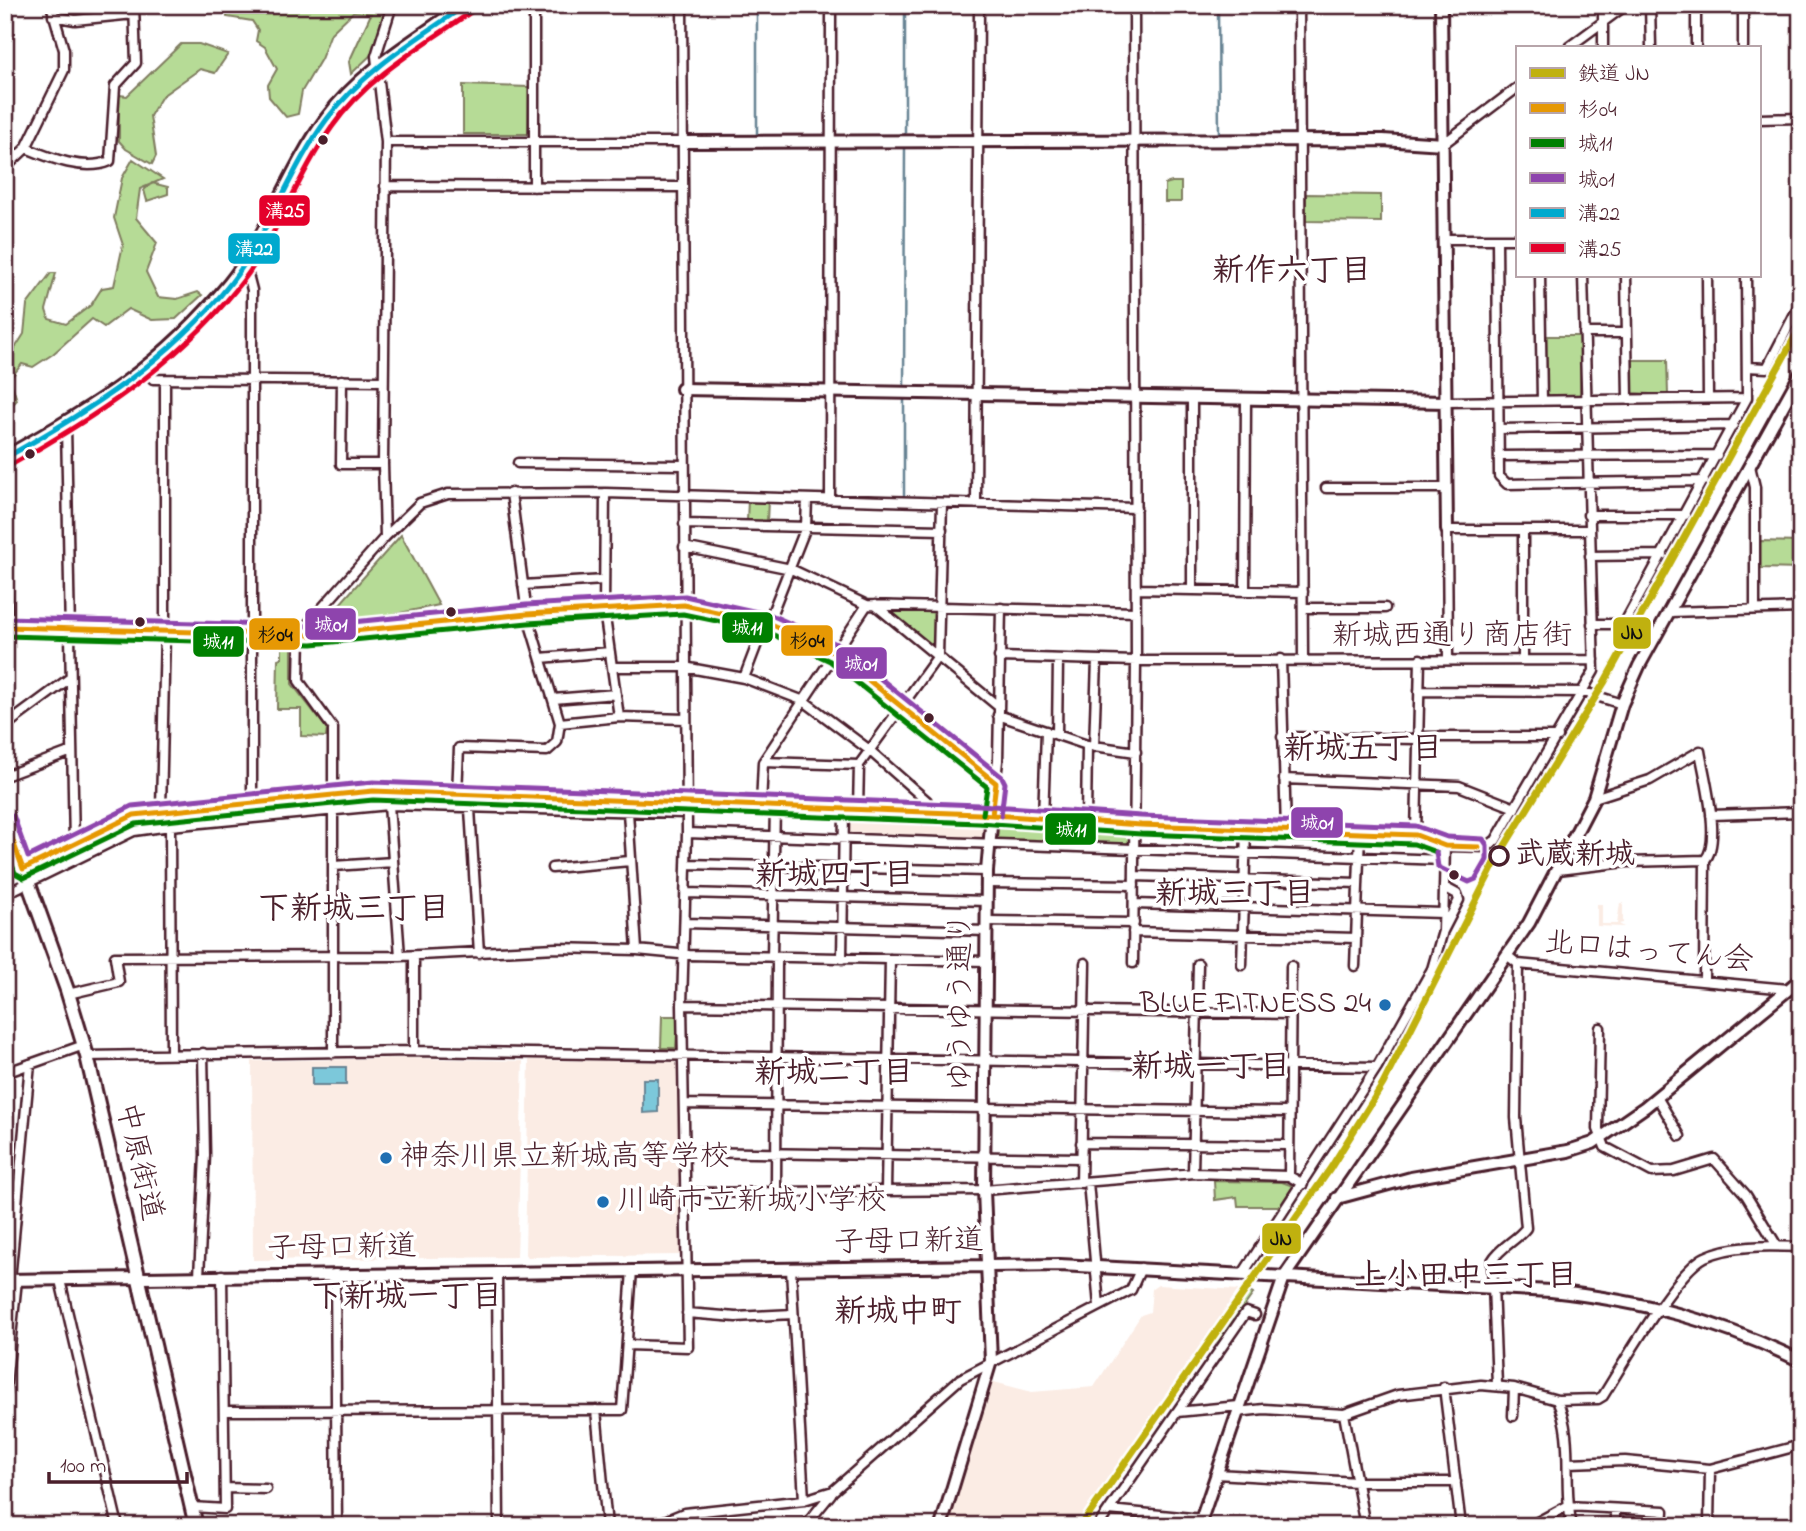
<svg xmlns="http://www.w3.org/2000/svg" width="1806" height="1531" font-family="'Indie Flower','Klee One',sans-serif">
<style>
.built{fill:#fbece4}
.green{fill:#b6db96;stroke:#807d60;stroke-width:2}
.water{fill:#7bc8da;stroke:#678494;stroke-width:2}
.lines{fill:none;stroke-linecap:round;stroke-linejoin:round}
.stream{stroke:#678494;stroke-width:2.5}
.river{stroke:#7bc8da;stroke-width:18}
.street-casing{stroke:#4a1f2b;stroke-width:13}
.secondary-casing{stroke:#4a1f2b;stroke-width:16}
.primary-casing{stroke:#4a1f2b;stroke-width:18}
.street{stroke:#fff;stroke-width:8}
.secondary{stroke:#fff;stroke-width:10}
.primary{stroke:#fff;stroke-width:12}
.bus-1-casing{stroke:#fff;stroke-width:10}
.bus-2-casing{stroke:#fff;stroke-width:10}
.bus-3-casing{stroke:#fff;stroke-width:10}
.bus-4-casing{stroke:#fff;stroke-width:10}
.bus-5-casing{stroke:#fff;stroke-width:10}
.bus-1{stroke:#e69804;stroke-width:5}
.bus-2{stroke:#008000;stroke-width:5}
.bus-3{stroke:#8e44ad;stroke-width:5}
.bus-4{stroke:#00a9ce;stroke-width:5}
.bus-5{stroke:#e4002b;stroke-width:5}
.rail-1-casing{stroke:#fff;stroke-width:12}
.rail-1{stroke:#c0b10f;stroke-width:7}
.bus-dot{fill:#4a1f2b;stroke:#fff;stroke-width:2.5}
.stop-dot{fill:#fff;stroke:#4a1f2b;stroke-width:3.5}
.poi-dot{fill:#1f6fb2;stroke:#fff;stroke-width:2.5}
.labels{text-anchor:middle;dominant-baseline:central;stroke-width:7;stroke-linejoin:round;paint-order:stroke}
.street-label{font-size:30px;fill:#4a1f2b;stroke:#fff}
.stop-label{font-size:30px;font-weight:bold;fill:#4a1f2b;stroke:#fff;text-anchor:start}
.poi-label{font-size:30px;fill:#4a1f2b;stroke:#fff;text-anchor:start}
.neighbourhood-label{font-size:32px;font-weight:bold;fill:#4a1f2b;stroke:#fff}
.line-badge{stroke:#fff;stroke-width:2.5}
.badge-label{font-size:19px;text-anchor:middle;font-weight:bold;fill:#fff}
.pale-badge-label{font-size:19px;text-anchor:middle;font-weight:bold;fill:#111}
</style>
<rect width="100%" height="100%" fill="#fff"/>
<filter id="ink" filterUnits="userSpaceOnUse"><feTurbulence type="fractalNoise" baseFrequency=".0143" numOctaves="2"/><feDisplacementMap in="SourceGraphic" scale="14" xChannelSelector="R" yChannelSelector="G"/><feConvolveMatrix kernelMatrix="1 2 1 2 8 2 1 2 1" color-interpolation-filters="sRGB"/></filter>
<g filter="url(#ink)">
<path class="built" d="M849,818L983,823V841L848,837Z
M1620,903H1623V923L1619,924L1624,927L1597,926V904H1602V924H1617Z
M409,1058L523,1061L517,1257L253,1260L252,1061Z
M529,1060L675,1062L679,1066L680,1255L528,1257L525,1254Z
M1158,1285L1239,1290L1074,1526H947L990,1381L1032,1392L1094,1387L1141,1315L1150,1312L1152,1289Z"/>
<path class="green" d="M55,5H130V9L127,13L75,17L56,13Z
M228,5H390L372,54L351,74L349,62L371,14L353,12L331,33L321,59L302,91L298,114L286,117L269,97L268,85L277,69L265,47L256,41L258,30L252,21L227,17Z
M181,44H199L228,54L215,73L200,69L162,96L150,116L156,156L152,164L126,149L119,141V95L127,96Z
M463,85L529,87L528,134H463Z
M133,159L163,179L140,189L136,218L157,243L146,272L158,297L177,299L198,292L202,295L176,319L152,320L128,309L104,327L92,319L53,354L33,367L22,364L10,379L17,400L11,406L5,404V364L24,334L27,305L51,273H56L46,310L49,319L66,324L91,305L102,288L114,286L123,245L114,218L122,178Z
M1172,182H1181V202H1165V184Z
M152,183L168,187V194L147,201L144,190Z
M1306,194L1381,195V222L1306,221Z
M1543,336H1581L1580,396H1545Z
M1632,360H1667L1668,395L1632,393Z
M748,500H768L767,522L747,521Z
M401,535L439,605L385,616L324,622Z
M1760,541L1801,542V569L1760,568Z
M889,609L934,610L938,614L936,646L932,648L888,613Z
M282,640L292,645V684L327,729L326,737L301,736V709H277L278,659L282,658Z
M996,825L1132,830L1131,844L995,840Z
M662,1016H678L676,1048H661Z
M1214,1181L1282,1182L1293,1186L1280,1206H1238L1237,1197L1215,1200Z
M1242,1289L1253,1294L1218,1343L1208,1337Z"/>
<path class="water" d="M312,1067H346V1085H312Z
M643,1079H658V1112L643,1113Z"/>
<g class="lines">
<path class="stream" d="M1218,12L1219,138
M757,134V5
M905,138V5
M904,390L905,145
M904,495V397
M694,810L836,815"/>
<path class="river" d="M38,873L130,825L199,814L331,802L387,800L648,808"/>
<g class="street-casing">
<path id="street" d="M1299,5L1303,659
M1603,5V47
M1650,5L1651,47
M1696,5V47
M1743,5V47
M53,16L75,20L134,14
M1569,47L1626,5
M1759,119L1801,118
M386,142H682
M1443,144L1517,88
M26,148C50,158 85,172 110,161L115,86L136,63L134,5
M5,177L7,166L26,148L64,70V50L51,5
M385,186L682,187
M534,187V5
M1444,239H1517
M1497,239L1499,476L1507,484L1704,481
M245,263L252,290V802
M1540,275L1542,401
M1626,275L1628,400
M1707,275L1708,398
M1584,333H1627
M1747,367L1767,368L1801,302
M146,370L153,379L383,381
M342,380L341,464H383
M1447,402L1747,398
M66,425L74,845
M1499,429L1733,425
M1499,456L1717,455
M518,463L683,465
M1750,466L1755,487V608
M1326,488H1447
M605,493L604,610L619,717
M830,499L831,5
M976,504L979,5
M1588,515H1685
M684,524L942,530
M1523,530V659
M385,537L383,464L386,142L376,56L392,5
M5,543L8,627
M684,547L791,569L867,605L1136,612
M1590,556L1663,555
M523,585L604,580
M1136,589L1303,592
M1192,590V397
M1245,591L1246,398
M875,605L999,707
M1303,608H1385
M1669,612L1801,608
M768,623L806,527L807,499
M1592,624H1624L1747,398L1746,275
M5,627L312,635L527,614L684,605L768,623L835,653L996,783
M999,657L1136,661L1594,660
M541,658L610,652
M1281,659L1286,830
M1448,660L1447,530H1589
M612,667H684L744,678L804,701L868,749L927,801L926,812
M744,678L765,623
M1419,691L1584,692L1622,704
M553,699L616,694
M998,715L1087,745L1136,752
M560,723L619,717L685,719
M5,726L70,678
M1057,735L1058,660
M1282,737L1418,739
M1418,737H1558
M1094,747L1097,660
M763,762L859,765
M5,776L72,751
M1284,779L1459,786L1515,808
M457,794L459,748L547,751L557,742L560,723L527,614L511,493
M1594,798L1650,780L1700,751C1704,776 1722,841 1705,860L1704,979
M389,805L400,956
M761,806L763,762L867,605
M470,809L479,953
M858,809L859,765L938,656L942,503
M161,810L165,632V380
M628,812L637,950
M1711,815L1801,812
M1043,819L1046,731
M1086,821L1087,745
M170,826L171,1054
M687,833L1444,860
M1416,835L1420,659
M686,864L987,871
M334,866L393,862
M552,868L630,861
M23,869L134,815L373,791L992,815L998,761L1001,608
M1558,870L1626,862L1705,860
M1135,876L1358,883
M987,883L1134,885
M686,893L987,901
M5,894L134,831L170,826L389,805L685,813
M1134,904L1443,913
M987,921L1134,923
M685,923L987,931
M1443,931L1445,846L1487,847L1496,840L1594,671L1583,275
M1133,932L1356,938
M1508,956L1518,964L1788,989
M772,957L775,807
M842,959L844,809
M1133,963L1136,661L1134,5
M1242,965L1246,829
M1355,966L1360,833
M68,994L119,982L115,957L400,956L556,948L637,950L689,955L986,961
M682,1005L1290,1014
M1600,1028L1598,1129L1605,1147L1652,1172L1674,1171L1714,1159L1746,1195L1777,1246
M414,1051V956
M333,1053V728L299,681L300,633L385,537L420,503L448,494L605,493L1136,508
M87,1056L414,1051L1377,1067
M5,1073L84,1045
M1657,1097L1680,1136
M684,1104L1289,1112
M1081,1143L1288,1145
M684,1152L1081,1158
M1193,1173L1198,964
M1289,1176L1291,966
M1088,1182L1099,1306
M1081,1183L1085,963
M886,1191L890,959
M776,1192L777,957
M685,1193L984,1190L1195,1173L1289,1176L1303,1184
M791,1269L804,1500
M497,1272L499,1526
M335,1274L337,1526
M1242,1275L1377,1067L1432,969L1443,931L1459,900L1457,894L1444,887
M199,1276L205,1155L203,1053
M10,1280L30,1064
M60,1280L118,1526
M687,1313L736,1317L793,1314
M627,1345L688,1347L682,1005L687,833L682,5
M1497,1385L1492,1261C1501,1246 1516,1241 1526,1228L1516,1118L1518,964
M1444,1387L1461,1526
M5,1394L17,1280
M1557,1400C1575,1440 1562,1484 1572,1526
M596,1410L607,1526
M225,1411L622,1410L632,1270
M1177,1412L1239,1406
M1237,1412L1264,1409L1344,1414L1398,1395L1481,1385L1514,1388L1557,1400L1598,1399L1603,1396C1622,1366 1676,1271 1705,1257C1732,1244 1771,1246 1801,1247
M1344,1414L1365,1526
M1513,1416L1514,1388
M1568,1463L1625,1461L1710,1469L1801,1445
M1216,1474L1357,1482H1456
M225,1488L266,1489
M5,1507L7,1524
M192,1507L225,1509L222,1275
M1109,1510L1202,1519
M652,1526L684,1513L804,1500L833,1491L960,1379L1131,1290L1141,1268
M805,1526L831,1494
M1098,1526L1246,1312L1255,1315
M1530,1526L1567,1506L1664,1511L1663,1526
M1615,1526V1510
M1709,1526L1710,1469"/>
</g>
<g class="secondary-casing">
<path id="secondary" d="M1441,5L1447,530
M682,142L1383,140L1443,144
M682,389L1447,402
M1337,1198L1411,1178L1568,1151L1593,1143L1645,1107L1801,979
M5,1280L1060,1265L1551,1291C1643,1301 1717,1320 1801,1361
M941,1526L991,1361L984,1190L987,871L992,815L1141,825L1416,835L1445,846
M1199,1526L1284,1277L1529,923L1594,798L1622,704L1639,666L1801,373"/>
</g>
<g class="primary-casing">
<path id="primary" d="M5,458C96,407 163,366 230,284C270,234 289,170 327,119C362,71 417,40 466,5
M5,818L67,990L87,1056L196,1526"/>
</g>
<use href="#street" class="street"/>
<use href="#secondary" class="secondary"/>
<use href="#primary" class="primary"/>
<g class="bus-1-casing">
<path id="bus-1" d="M5,627L312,635L527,614L684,605L768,623L835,653L996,783L992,815
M5,819L23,869L134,815L373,791L979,814L1141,825L1416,835L1445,846L1479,847"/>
</g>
<g class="bus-2-casing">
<path id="bus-2" d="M5,636L312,644L528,623L683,614L765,631L830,661L987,787L983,814
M5,845L15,873L24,878L136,824L373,800L979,823L1141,834L1414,844L1436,852"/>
</g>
<g class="bus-3-casing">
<path id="bus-3" d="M5,618L312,626L526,605L685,596L771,615L839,645L1002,777L1005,783L1001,816
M13,815L28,857L132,806L373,782L979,805L1141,816L1416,826L1447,837L1483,839L1487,845V860L1476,879L1469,882L1438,867L1436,852"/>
</g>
<g class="bus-4-casing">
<path id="bus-4" d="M5,458C89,411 170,360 230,284C270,233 289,170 327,119C363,71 417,39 466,5"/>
</g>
<g class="bus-5-casing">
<path id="bus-5" d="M9,466C94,418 173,367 235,291C276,242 295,179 332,127C367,77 422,46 471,12"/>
</g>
<use href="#bus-1" class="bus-1"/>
<use href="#bus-2" class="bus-2"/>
<use href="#bus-3" class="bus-3"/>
<use href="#bus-4" class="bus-4"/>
<use href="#bus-5" class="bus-5"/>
<g class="rail-1-casing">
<path id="rail-1" d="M1081,1526L1330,1169L1383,1084L1498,857L1604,683L1801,326"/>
</g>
<use href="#rail-1" class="rail-1"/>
</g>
</g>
<g class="bus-dot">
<circle cx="323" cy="140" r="6"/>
<circle cx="30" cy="454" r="6"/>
<circle cx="451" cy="612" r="6"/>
<circle cx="140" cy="622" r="6"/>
<circle cx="929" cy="718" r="6"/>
<circle cx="1454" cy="875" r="6"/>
</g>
<circle class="stop-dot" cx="1499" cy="856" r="9"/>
<g class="poi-dot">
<circle cx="1385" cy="1005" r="7"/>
<circle cx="386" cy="1158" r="7"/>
<circle cx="603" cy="1202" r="7"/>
</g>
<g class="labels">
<g class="street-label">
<text x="1452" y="637">新城西通り商店街</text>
<text transform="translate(1649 953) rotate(5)">北口はってん会</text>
<text transform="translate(962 1002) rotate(-90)">ゆうゆう通り</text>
<text transform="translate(138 1162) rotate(77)">中原街道</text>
<text transform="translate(909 1243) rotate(-1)">子母口新道</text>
<text transform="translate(342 1249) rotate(-1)">子母口新道</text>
</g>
<g class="stop-label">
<text x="1515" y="856">武蔵新城</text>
</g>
<g class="poi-label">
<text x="1371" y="1005" text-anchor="end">BLUE FITNESS 24</text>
<text x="400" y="1158">神奈川県立新城高等学校</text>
<text x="617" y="1202">川崎市立新城小学校</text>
</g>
<g class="neighbourhood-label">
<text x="1292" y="272">新作六丁目</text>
<text x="1363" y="750">新城五丁目</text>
<text x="835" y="876">新城四丁目</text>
<text x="1235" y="895">新城三丁目</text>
<text x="354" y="910">下新城三丁目</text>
<text x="1211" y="1068">新城一丁目</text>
<text x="834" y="1074">新城二丁目</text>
<text x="1466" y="1277">上小田中三丁目</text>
<text x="407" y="1298">下新城一丁目</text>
<text x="898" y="1313">新城中町</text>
</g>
</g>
<g class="line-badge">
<rect x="258" y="194" width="53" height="33" rx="7" fill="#e4002b"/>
<rect x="227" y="232" width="54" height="33" rx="7" fill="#00a9ce"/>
<rect x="304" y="607" width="53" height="34" rx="7" fill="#8e44ad"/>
<rect x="721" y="611" width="53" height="33" rx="7" fill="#008000"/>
<rect x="1612" y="616" width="40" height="34" rx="7" fill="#c0b10f"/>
<rect x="248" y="617" width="53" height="34" rx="7" fill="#e69804"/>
<rect x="780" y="624" width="54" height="33" rx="7" fill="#e69804"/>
<rect x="192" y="625" width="53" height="33" rx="7" fill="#008000"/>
<rect x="835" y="646" width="53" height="34" rx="7" fill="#8e44ad"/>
<rect x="1290" y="806" width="54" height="33" rx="7" fill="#8e44ad"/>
<rect x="1044" y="812" width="53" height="34" rx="7" fill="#008000"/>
<rect x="1261" y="1222" width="41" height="33" rx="7" fill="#c0b10f"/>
</g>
<g class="badge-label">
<text x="285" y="217">溝25</text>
<text x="254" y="255">溝22</text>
<text x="331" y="631">城01</text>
<text x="747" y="634">城11</text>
<text x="218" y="648">城11</text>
<text x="861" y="670">城01</text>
<text x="1317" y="829">城01</text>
<text x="1071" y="836">城11</text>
</g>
<g class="pale-badge-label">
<text x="1632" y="639">JN</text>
<text x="275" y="641">杉04</text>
<text x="807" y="647">杉04</text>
<text x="1281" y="1245">JN</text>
</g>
<rect width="1806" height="1531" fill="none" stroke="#fff" stroke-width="28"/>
<rect x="14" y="14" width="1778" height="1503" fill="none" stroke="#4a1f2b" stroke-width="2.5" filter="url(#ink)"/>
<rect x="1516" y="46" width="245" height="231" fill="#ffffff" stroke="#b7a5aa" stroke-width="2"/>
<rect x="1530" y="68" width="35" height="10" fill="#c0b10f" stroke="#b7a5aa" stroke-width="2"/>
<text x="1578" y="80" font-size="21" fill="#4a1f2b">鉄道 JN</text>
<rect x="1530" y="103" width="35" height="10" fill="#e69804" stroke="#b7a5aa" stroke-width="2"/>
<text x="1578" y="116" font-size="21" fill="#4a1f2b">杉04</text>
<rect x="1530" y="138" width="35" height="10" fill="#008000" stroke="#b7a5aa" stroke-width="2"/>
<text x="1578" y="150" font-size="21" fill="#4a1f2b">城11</text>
<rect x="1530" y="173" width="35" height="10" fill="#8e44ad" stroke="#b7a5aa" stroke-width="2"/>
<text x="1578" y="186" font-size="21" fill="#4a1f2b">城01</text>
<rect x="1530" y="208" width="35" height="10" fill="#00a9ce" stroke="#b7a5aa" stroke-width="2"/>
<text x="1578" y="220" font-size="21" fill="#4a1f2b">溝22</text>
<rect x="1530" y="243" width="35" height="10" fill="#e4002b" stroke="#b7a5aa" stroke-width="2"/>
<text x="1578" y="256" font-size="21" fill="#4a1f2b">溝25</text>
<path d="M49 1472v10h138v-10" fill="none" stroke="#4a1f2b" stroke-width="3.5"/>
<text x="60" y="1472" font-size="21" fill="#4a1f2b" stroke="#ffffff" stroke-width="5" paint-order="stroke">100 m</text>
</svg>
